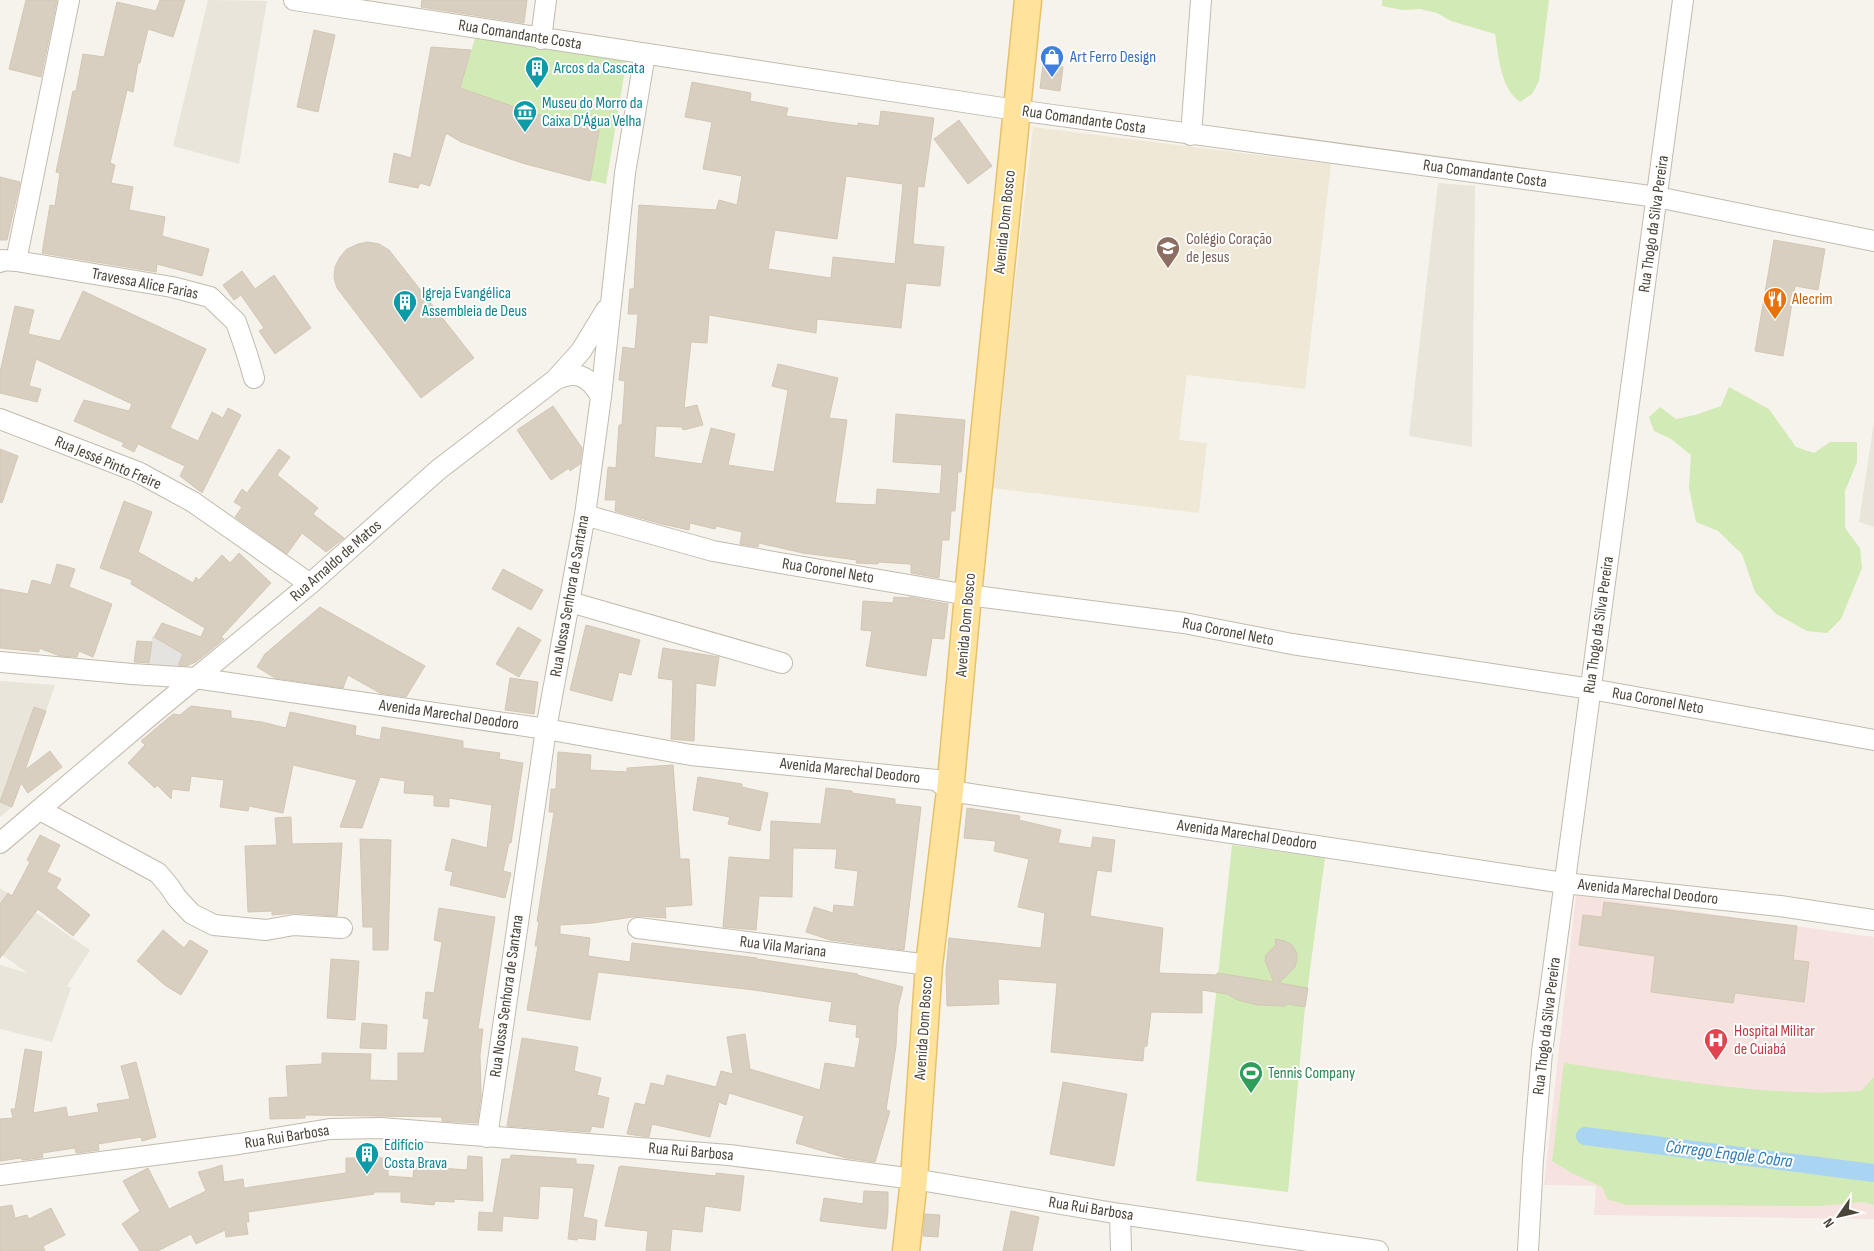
<svg xmlns="http://www.w3.org/2000/svg" width="1874" height="1251" font-family="'Sofia Sans Condensed',sans-serif">
<style>
.residential{fill:#eae5da}
.education{fill:#efe8d6}
.medical{fill:#f6e3e0}
.green{fill:#d2eab5}
.parking{fill:#e5e3e0}
.lines{fill:none;stroke-linecap:round;stroke-linejoin:round}
.canal{stroke:#a9d4f2;stroke-width:18}
.building{fill:#d8cfc1;stroke:#d3c7b4;fill-rule:evenodd}
.minor-casing{stroke:#c2bbae;stroke-width:22}
.major-casing{stroke:#e6c16a;stroke-width:29}
.minor{stroke:#fff;stroke-width:20}
.major{stroke:#ffe39c;stroke-width:26}
.labels{text-anchor:middle;dominant-baseline:central;stroke-width:4;stroke-linejoin:round;paint-order:stroke}
.street-label{font-size:16px;fill:#4b4439;stroke:#fff}
.shop-label{font-size:16px;fill:#366cbe;stroke:#fff;text-anchor:start}
.culture-label{font-size:16px;fill:#0d838f;stroke:#fff;text-anchor:start}
.education-label{font-size:16px;fill:#785e54;stroke:#fff;text-anchor:start}
.food-label{font-size:16px;fill:#c56008;stroke:#fff;text-anchor:start}
.health-label{font-size:16px;fill:#be3a42;stroke:#fff;text-anchor:start}
.leisure-label{font-size:16px;fill:#27864d;stroke:#fff;text-anchor:start}
.water-label{font-size:18px;font-style:italic;fill:#2e7ab2;stroke:#fff}
</style>
<rect width="100%" height="100%" fill="#f6f3ec"/>
<path class="residential" d="M208,0L267,1L239,164L173,146Z
M1438,183L1475,186L1472,447L1409,436Z
M1874,422V527L1859,522Z
M0,681L55,685L12,807L0,817Z
M0,888L90,950L67,986L71,988L52,1042L0,1029V965L27,973L0,953Z"/>
<path class="education" d="M1033,127L1331,164L1305,389L1187,375L1179,440L1207,443L1199,513L991,488Z"/>
<path class="medical" d="M1576,895L1874,937V1219L1594,1215L1596,1186L1544,1185Z"/>
<path class="green" d="M1382,0H1549L1539,81L1532,94L1520,102C1500,87 1499,58 1495,34L1451,21L1437,13L1420,9L1402,10L1382,6Z
M476,35L627,58L606,184C552,171 496,159 446,134Z
M1729,387L1769,409L1796,447L1814,453L1830,442H1857V462L1845,491V528L1860,548L1862,568L1841,619L1827,633L1807,631L1776,614L1755,592L1742,554L1718,531L1696,522L1689,488L1691,455L1671,439L1654,431L1649,417L1660,407L1676,419L1695,415L1721,406Z
M1232,845L1325,858L1305,1007L1288,1192L1196,1181Z
M1564,1063C1662,1077 1762,1098 1861,1091L1874,1077V1205L1864,1202L1818,1206L1627,1205L1607,1199L1602,1187L1572,1173L1552,1161Z"/>
<path class="parking" d="M152,636L183,654L176,668L149,664Z"/>
<g class="lines">
<path class="canal" d="M1585,1136L1874,1173"/>
</g>
<path class="building" d="M26,0H57L41,77L9,69Z
M160,0H185L173,37L148,29L140,63H138L133,92L127,90L110,163L115,165L111,183L133,187L129,210L165,217L162,236L209,249L202,276L157,264L156,272L42,253L50,205L55,206L60,173L56,172L73,91H76L83,54L104,57L117,2L156,11Z
M422,0H527L524,23L421,7Z
M314,30L335,35L318,112L297,107Z
M431,47L471,50L460,88L532,113L599,130L590,181L522,163L461,142L446,133L430,186L420,183L418,188L389,182L394,153L411,158Z
M1043,65L1063,67L1060,91L1040,88Z
M692,82L751,93L750,101L788,108L786,116L858,126V123L879,126L881,111L934,118L924,187L918,186L913,244L944,247L940,286L906,283L901,328L817,319L816,333L709,315L707,343L691,342L684,408L697,405L703,425L683,430L682,427L656,426L654,457L702,464L711,428L735,434L728,465L774,472L788,390L772,386L778,364L838,378L829,418L847,420L835,503L876,505L877,489L940,494L942,465L893,462L896,414L965,420L961,472H958L955,511H951L949,540H942L939,578L911,573V564L878,562V564L856,563L857,560L803,553L759,543L758,547L740,544L742,532L716,526L715,529L690,523L689,530L662,524L615,511L616,500H605L608,467L616,468L619,425H622L625,381L619,380L623,347L635,349L638,314H628L630,289H634L639,205L716,210L719,200L737,205L742,176L703,169L712,122L685,117ZM846,176L903,184L895,264L833,257L831,278L768,269L775,230L837,239Z
M959,120L992,166L968,184L934,139Z
M0,177L20,182L7,240H0Z
M1774,240L1825,249L1818,290L1795,286L1783,356L1755,351Z
M368,242L379,244L389,250L474,358L421,398L337,288L334,278L335,267L340,257L347,249L358,244Z
M242,271L255,289L274,275L311,328L275,354L259,331L264,328L241,295L234,300L223,285Z
M83,291L206,349L170,428L198,441L212,412L223,418L228,408L241,415L202,493L180,476L185,466L138,444L134,452L122,446L124,443L74,421L84,400L129,411L132,404L36,359L29,386L41,389L37,402L0,393V372L15,306L34,310L28,334L60,341Z
M553,406L582,448L580,464L570,471L569,468L551,480L517,430Z
M0,449L18,456L2,503L0,502Z
M279,449L290,457L277,475L318,508L313,514L344,538L326,552L302,533L287,554L235,517L242,507L234,502L242,489L247,493Z
M124,501L152,512L138,552L193,583L196,577L199,580L222,555L230,563L239,553L271,583L221,637L224,639L196,662L186,666L178,665L183,654L154,637L162,623L201,637L205,628L131,584L132,580L100,568Z
M57,564L75,569L69,587L112,604L93,657L79,651L77,657L60,656L39,648V652L0,648V589L28,594L32,580L51,585Z
M503,569L543,590L531,610L492,589Z
M894,597L909,598V597L948,604L944,639L932,638L926,676L866,666L872,631L861,630L863,601L893,603Z
M320,607L425,666L406,697L380,693L348,675L343,688L275,678L257,667L265,654Z
M586,625L640,640L631,675L619,672L612,701L570,690Z
M518,627L541,640L519,677L496,664Z
M137,641L152,642L149,663L134,662Z
M663,648L719,657L715,686L696,683L694,741L671,739L673,680L658,678Z
M510,678L538,682L534,714L505,710Z
M191,706L231,711V718L262,722L286,728L290,712L356,726L355,735L380,740L382,727L463,741V748L500,753L499,759L523,763L511,843H509L503,871L511,873L505,898L450,885L453,872L445,870L452,839L487,848L492,805L449,798V807L434,806V795L404,793L405,781L380,777L362,828L340,827L357,780L293,765L283,813L249,806L248,811L220,807L224,780L191,776L189,791L172,789L171,799L157,785L155,788L128,763L145,745L141,741L173,714L180,715Z
M34,707L46,711L25,770L50,751L62,767L28,793L21,783L12,807L0,802Z
M558,752L591,755L590,770L627,772V768L673,765L680,859H689L692,905L665,907L666,918L639,916L593,923L560,925V934L590,938L588,956L630,962L632,943L757,958V959L858,974L857,975L903,987L898,1007L896,1046L886,1110L890,1111L875,1162L846,1158L796,1143L804,1116L729,1093L726,1105L719,1102L710,1137L652,1124L649,1137L627,1134L635,1103L645,1105L651,1083L664,1086L667,1075L716,1087L721,1071L733,1074L727,1037L745,1034L750,1069L820,1090L825,1063L855,1068L860,1038L856,1037L857,1025L829,1021L832,1002L754,990L598,972L590,1020L527,1010L538,946H535L539,922L537,921L554,812H549L551,789H556Z
M698,777L742,784V787L768,793L760,831L728,824L730,817L693,810Z
M826,788L852,791V793L895,799V804L921,807L904,950L830,940L806,932L814,907L833,913L834,905L854,907L858,871L835,868L837,849L793,848L792,897L759,896L756,930L723,927L729,857L770,860L771,821L821,824Z
M967,808L1020,816L1019,820L1061,830L1058,843L1091,848L1093,837L1115,840L1111,872L1097,870L1090,916L1163,928L1159,973L1217,975V973L1274,982L1265,961L1266,955L1276,945L1275,939L1285,941L1292,945L1297,953V960L1295,967L1279,983L1308,988L1305,1007L1289,1004L1284,1006L1258,1005L1238,1000L1227,994L1202,990V1013L1151,1012L1147,1046L1144,1047L1143,1061L1051,1052L1057,983L998,979L999,1004L947,1006L946,972L949,938L1041,948L1045,913L1018,907L1029,859L994,851L996,841L964,838Z
M291,817L292,844L342,843L337,916L295,913L272,915V911L248,912L245,846L277,845L275,818Z
M40,835L60,845L47,872L61,879L56,888L90,915L73,936L38,909L0,958V904L8,893L12,896L30,862L27,860Z
M360,839L391,840L388,950H373V927H363Z
M1604,902L1797,926L1793,960L1809,962L1804,1002L1735,993L1733,1003L1651,992L1655,956L1579,945L1583,915L1602,917Z
M439,908L495,917L478,1029H483L480,1055L481,1097L477,1123L442,1121V1117L305,1115V1118L270,1119L269,1098L288,1097L286,1066L322,1064V1053L371,1054L370,1080L398,1081V1053H424L429,1019L423,1018L426,992L434,993L442,942L434,940Z
M163,930L184,948L190,940L208,951L181,995L166,986L137,961Z
M331,959L359,961L355,1020L327,1018Z
M362,1023L387,1025L386,1049L360,1048Z
M522,1038L578,1047L574,1071L601,1078L597,1095L609,1098L603,1128L592,1126L590,1132L507,1126Z
M25,1049L42,1052L33,1113L66,1107L68,1117L99,1112L97,1104L130,1099L121,1066L136,1062L156,1137L142,1141L141,1137L98,1144L99,1150L85,1152L76,1153L75,1148L42,1153L43,1157L39,1158L22,1160L21,1158L0,1161V1119L13,1118L11,1109H15Z
M1063,1082L1127,1094L1114,1166L1050,1154Z
M358,1154L367,1161L376,1154L380,1158H388V1176L413,1178L414,1166L467,1170L468,1156L482,1157L483,1201L454,1199V1202L435,1201L434,1205L401,1202V1192H374V1194L248,1212L249,1222H246L248,1234L226,1237L225,1230L196,1244L191,1234L158,1251H140L122,1224L140,1211L123,1181L148,1168L169,1209L206,1191L198,1172L210,1169L222,1165L224,1182L243,1179L244,1188L346,1173V1158H354Z
M511,1155L576,1159V1164L594,1165L583,1217L597,1220L595,1240L578,1238L577,1240L568,1239L574,1188L540,1186L538,1219L503,1216L502,1231L478,1230L479,1212L493,1213L502,1159H510Z
M621,1166L716,1176V1173L744,1176L740,1211L705,1206L702,1232L672,1229L670,1251H646L648,1231L605,1226L619,1167Z
M864,1191L888,1192V1211L886,1229L820,1221L824,1198L863,1204Z
M12,1205L15,1218L27,1215L29,1219L51,1208L65,1235L43,1246L45,1251H0V1207Z
M1011,1211L1039,1217L1032,1251H1003Z
M925,1214L940,1215L938,1237L923,1236Z"/>
<g class="lines">
<g class="minor-casing">
<path id="minor" d="M294,0L1016,110L1657,197L1874,241
M541,39L546,0
M1191,135L1201,0
M16,261L69,0
M0,262L2,260L16,261L172,287L210,297L236,322L247,354L254,378
M555,380C577,369 590,377 601,397
M0,419L138,472L193,502L310,584
M585,515L713,551L774,562L968,595L1184,623L1292,644L1591,689L1874,740
M570,602L782,663
M0,662L132,674L195,678L546,729L691,755L936,780L950,791L1564,883L1780,906L1874,920
M40,810L136,861L158,873L169,886L177,898L192,914L214,925L266,930L294,925L342,928
M0,843L152,714L310,584L438,470L555,380L581,351L606,310
M638,928L929,965
M487,1137L546,729L585,515L601,397L625,173L645,54
M0,1175L239,1144L330,1129L381,1128L729,1155L914,1179L1120,1214L1378,1251
M1120,1214L1121,1251
M1528,1251L1533,1160L1542,1052L1683,0"/>
</g>
<g class="major-casing">
<path id="major" d="M906,1251L914,1179L929,965L950,791L968,595L1028,0"/>
</g>
<use href="#minor" class="minor"/>
<use href="#major" class="major"/>
</g>
<defs>
<g id="shop-pin" transform="scale(1.25)"><path d="M0 17L-7.5 6A9.5 9.5 0 1 1 7.5 6Z" fill="#3f7fe0" stroke="#fff"/><path d="M-5-2.5h2.3a2.7 3.5 0 0 1 5.4 0H5L5.5 6h-11ZM-1.5-2.5h3a1.5 2.3 0 0 0-3 0Z" fill="#fff"/></g>
<g id="building-pin" transform="scale(1.25)"><path d="M0 17L-7.5 6A9.5 9.5 0 1 1 7.5 6Z" fill="#0f9aa8" stroke="#fff"/><path d="M-4-6H4V6H1V3H-1V6H-4ZM-2.5-4.3h1.7v1.8h-1.7ZM.8-4.3h1.7v1.8H.8ZM-2.5-1h1.7V.8h-1.7ZM.8-1h1.7V.8H.8Z" fill="#fff"/></g>
<g id="museum-pin" transform="scale(1.25)"><path d="M0 17L-7.5 6A9.5 9.5 0 1 1 7.5 6Z" fill="#0f9aa8" stroke="#fff"/><path d="M0-6L6-3V-2H-6V-3ZM-5-1h2V3h-2ZM-1-1h2V3h-2ZM3-1h2V3H3ZM-6 4H6V6H-6Z" fill="#fff"/></g>
<g id="school-pin" transform="scale(1.25)"><path d="M0 17L-7.5 6A9.5 9.5 0 1 1 7.5 6Z" fill="#8d6e63" stroke="#fff"/><path d="M0-5L7-2L0 1L-7-2ZM-4 1L0 2.5L4 1V4Q0 6-4 4Z" fill="#fff"/></g>
<g id="restaurant-pin" transform="scale(1.25)"><path d="M0 17L-7.5 6A9.5 9.5 0 1 1 7.5 6Z" fill="#e8710a" stroke="#fff"/><path d="M-5-6h1v4h1v-4h1v4h1v-4h1v5L-1.5 .5V6h-2V.5L-5-1ZM5-6V6H3V1.5H1.5Q1.5-4 5-6Z" fill="#fff"/></g>
<g id="hospital-pin" transform="scale(1.25)"><path d="M0 17L-7.5 6A9.5 9.5 0 1 1 7.5 6Z" fill="#e0444e" stroke="#fff"/><path d="M-5-5h3v3.5h4V-5h3V5h-3V1.5h-4V5h-3Z" fill="#fff"/></g>
<g id="stadium-pin" transform="scale(1.25)"><path d="M0 17L-7.5 6A9.5 9.5 0 1 1 7.5 6Z" fill="#2e9e5b" stroke="#fff"/><path d="M0-5a6.5 5 0 1 0 0 10a6.5 5 0 1 0 0-10ZM-3.5-1.8h7v3.6h-7Z" fill="#fff"/></g>
</defs>
<g fill-rule="evenodd">
<use href="#shop-pin" x="1052" y="57"/>
<use href="#building-pin" x="537" y="68"/>
<use href="#museum-pin" x="525" y="112"/>
<use href="#school-pin" x="1168" y="248"/>
<use href="#restaurant-pin" x="1775" y="299"/>
<use href="#building-pin" x="405" y="302"/>
<use href="#hospital-pin" x="1716" y="1040"/>
<use href="#stadium-pin" x="1251" y="1073"/>
<use href="#building-pin" x="367" y="1154"/>
</g>
<g class="labels">
<g class="street-label">
<text transform="translate(520 35) rotate(9)">Rua Comandante Costa</text>
<text transform="translate(1084 120) rotate(8)">Rua Comandante Costa</text>
<text transform="translate(1485 174) rotate(8)">Rua Comandante Costa</text>
<text transform="translate(1005 222) rotate(-84)">Avenida Dom Bosco</text>
<text transform="translate(1654 224) rotate(-82)">Rua Thogo da Silva Pereira</text>
<text transform="translate(145 284) rotate(11)">Travessa Alice Farias</text>
<text transform="translate(108 463) rotate(23)">Rua Jessé Pinto Freire</text>
<text transform="translate(336 561) rotate(-41)">Rua Arnaldo de Matos</text>
<text transform="translate(828 571) rotate(9)">Rua Coronel Neto</text>
<text transform="translate(570 596) rotate(-80)">Rua Nossa Senhora de Santana</text>
<text transform="translate(966 625) rotate(-85)">Avenida Dom Bosco</text>
<text transform="translate(1599 625) rotate(-82)">Rua Thogo da Silva Pereira</text>
<text transform="translate(1228 632) rotate(11)">Rua Coronel Neto</text>
<text transform="translate(1658 701) rotate(10)">Rua Coronel Neto</text>
<text transform="translate(449 715) rotate(8)">Avenida Marechal Deodoro</text>
<text transform="translate(850 771) rotate(6)">Avenida Marechal Deodoro</text>
<text transform="translate(1247 835) rotate(8)">Avenida Marechal Deodoro</text>
<text transform="translate(1648 892) rotate(6)">Avenida Marechal Deodoro</text>
<text transform="translate(783 947) rotate(7)">Rua Vila Mariana</text>
<text transform="translate(507 996) rotate(-82)">Rua Nossa Senhora de Santana</text>
<text transform="translate(1547 1026) rotate(-83)">Rua Thogo da Silva Pereira</text>
<text transform="translate(924 1028) rotate(-86)">Avenida Dom Bosco</text>
<text transform="translate(287 1137) rotate(-9)">Rua Rui Barbosa</text>
<text transform="translate(691 1152) rotate(5)">Rua Rui Barbosa</text>
<text transform="translate(1091 1209) rotate(9)">Rua Rui Barbosa</text>
</g>
<g class="shop-label">
<text x="1070" y="57">Art Ferro Design</text>
</g>
<g class="culture-label">
<text x="554" y="68">Arcos da Cascata</text>
<text x="542" y="103">Museu do Morro da<tspan x="542" dy="18">Caixa D'Água Velha</tspan></text>
<text x="422" y="293">Igreja Evangélica<tspan x="422" dy="18">Assembleia de Deus</tspan></text>
<text x="384" y="1145">Edifício<tspan x="384" dy="18">Costa Brava</tspan></text>
</g>
<g class="education-label">
<text x="1186" y="239">Colégio Coração<tspan x="1186" dy="18">de Jesus</tspan></text>
</g>
<g class="food-label">
<text x="1792" y="299">Alecrim</text>
</g>
<g class="health-label">
<text x="1734" y="1031">Hospital Militar<tspan x="1734" dy="18">de Cuiabá</tspan></text>
</g>
<g class="leisure-label">
<text x="1268" y="1073">Tennis Company</text>
</g>
<g class="water-label">
<text transform="translate(1729 1154) rotate(7)">Córrego Engole Cobra</text>
</g>
</g>
<g transform="translate(1839 1216) rotate(236)" stroke="#ffffff" stroke-width="4" paint-order="stroke">
<path d="M0-4L9 19L0 12L-9 19Z" fill="#4b4439"/>
<text y="-8" font-size="14" font-weight="bold" text-anchor="middle" fill="#4b4439">N</text>
</g>
</svg>
